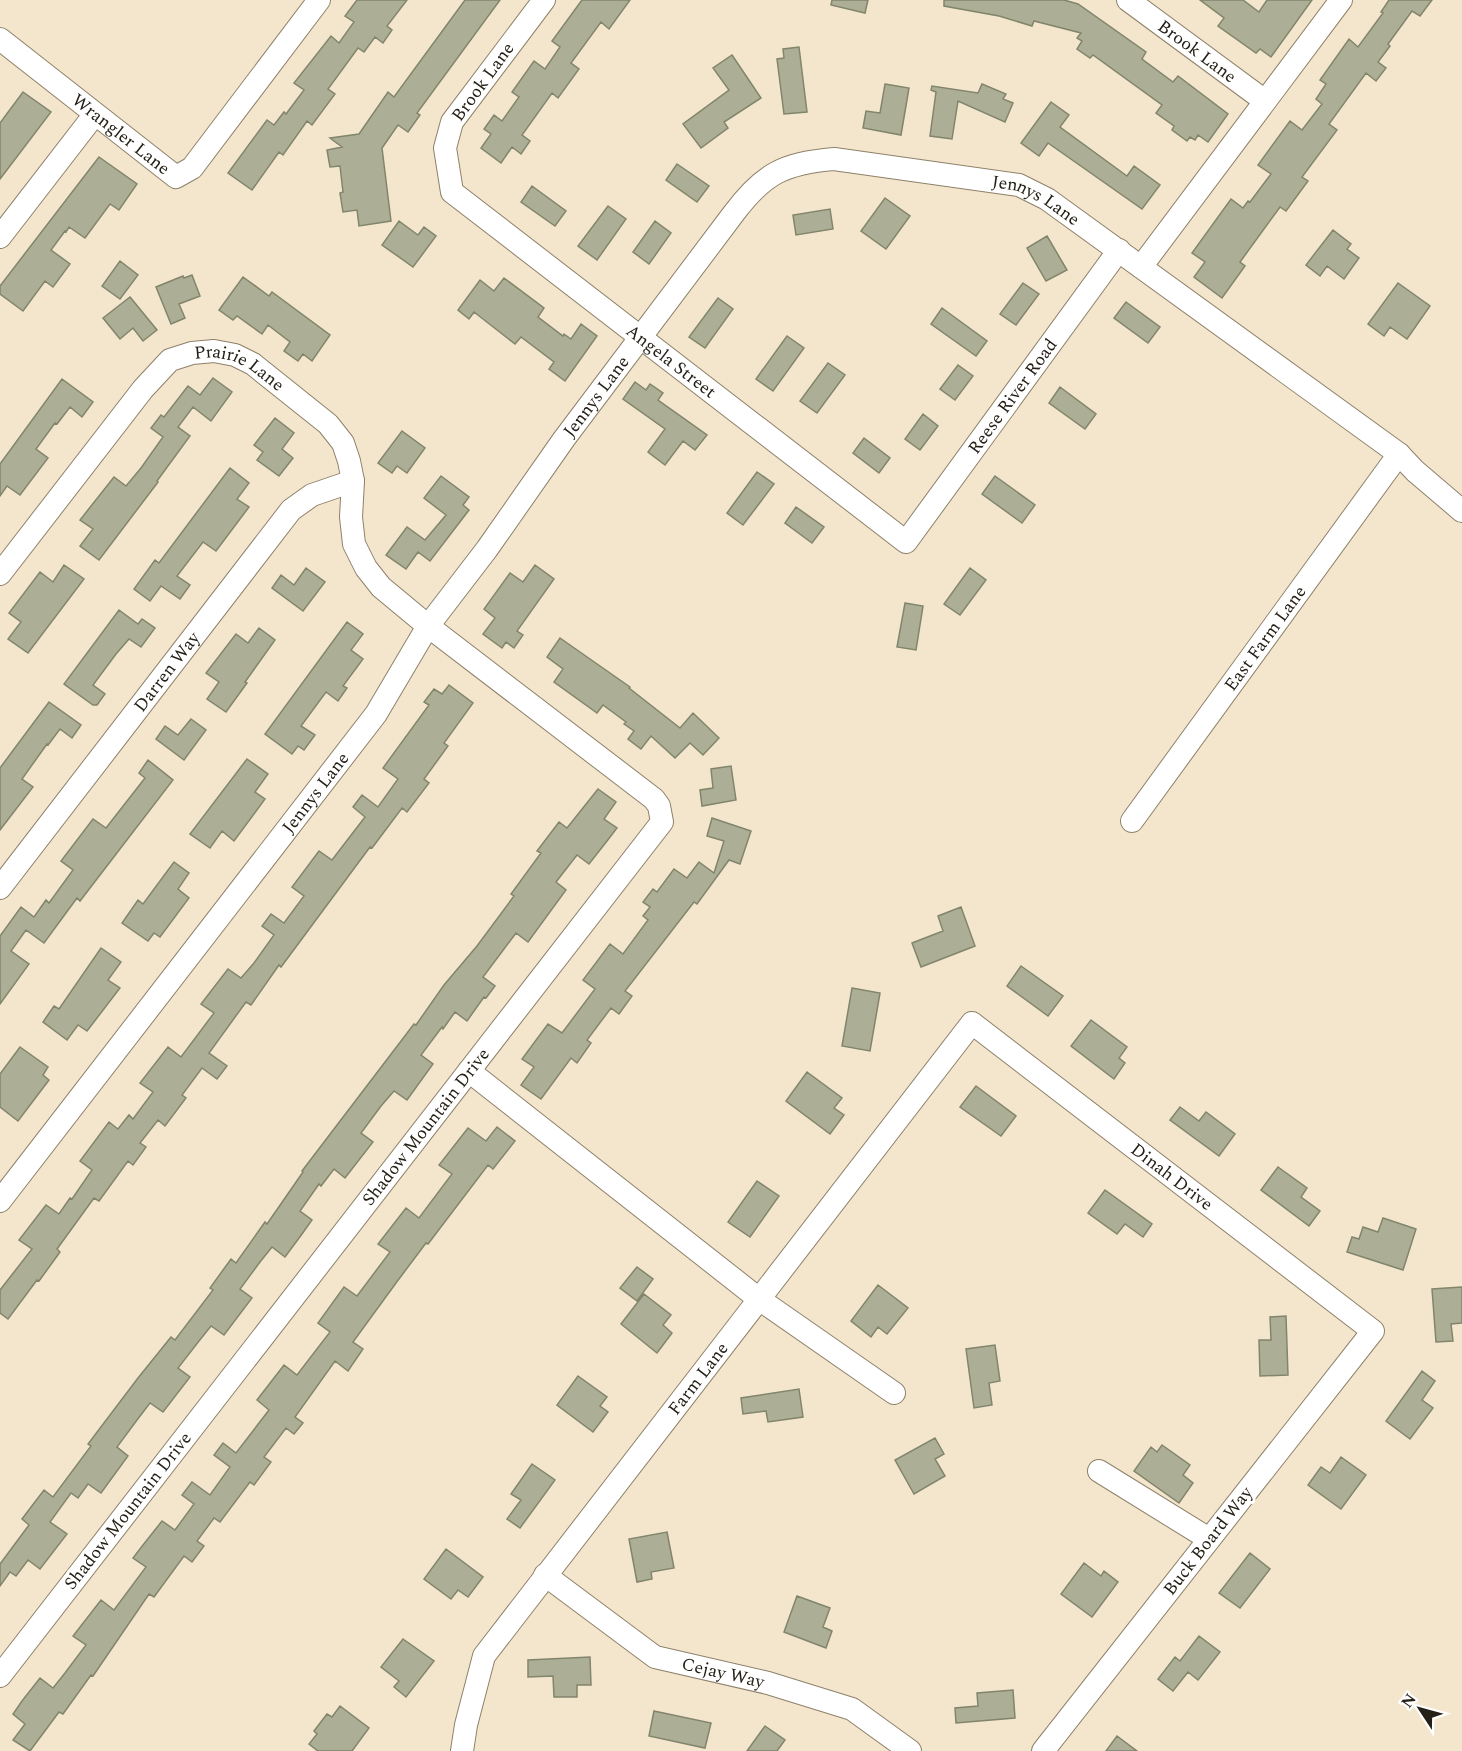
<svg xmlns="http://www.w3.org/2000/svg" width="1462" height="1751" font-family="Spectral,serif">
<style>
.building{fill:#acaf95;stroke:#81856c;stroke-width:1.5}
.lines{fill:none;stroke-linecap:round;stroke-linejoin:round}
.minor-casing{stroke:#8e816a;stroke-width:24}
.minor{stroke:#fff;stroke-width:22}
.labels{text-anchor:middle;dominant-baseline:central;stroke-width:6;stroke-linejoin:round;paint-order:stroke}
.street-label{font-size:18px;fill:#252017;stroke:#fff}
</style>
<rect width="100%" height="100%" fill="#f4e6cd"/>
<path class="building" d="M357,0H407L387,26L392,30L383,43L375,37L364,52L358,48L328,89L335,94L312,125L307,121L283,155L279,152L252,190L228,173L267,120L274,125L284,112L286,114L304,90L294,83L331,36L339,43L354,22L345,16Z
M465,0H500L417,113L420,115L408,132L398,125L382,148L391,221L359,226L357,210L343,212L340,193L343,192L340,166L330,167L327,150L342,147L330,138L359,134L388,92L394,97Z
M582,0H630L609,29L601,22L571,63L579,69L558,98L552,93L522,135L530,141L521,154L512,147L501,163L481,148L491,134L484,129L494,115L502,121L519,97L512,92L534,61L545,69L560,47L552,41Z
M832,0H868L865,13L831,5Z
M944,0H1064L1078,4L1146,52L1142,59L1173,82L1178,76L1228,114L1208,142L1198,135L1195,140L1190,137L1187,141L1172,130L1174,126L1156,113L1162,105L1093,55L1090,58L1077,49L1082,41L1077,38L1081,33L1034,21L1032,26L999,16L944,6Z
M1200,0H1243L1259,12L1267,0H1312L1271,57L1260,49L1256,53L1218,26L1224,18Z
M1389,0H1432L1420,16L1412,11L1388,44L1390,46L1378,62L1386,68L1376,81L1366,73L1329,124L1337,130L1302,177L1308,181L1286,211L1280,207L1240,262L1245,266L1222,298L1194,277L1205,262L1192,253L1231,199L1243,208L1248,201L1250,202L1271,174L1258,165L1290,121L1302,130L1322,104L1316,99L1326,84L1320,80L1349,39L1358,47L1383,13L1381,12Z
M799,47L807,112L784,114L777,59L784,58L783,49Z
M732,55L761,98L724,122L728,128L701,148L683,124L729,90L713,68Z
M885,84L909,88L901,135L863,128L866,111L880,113Z
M982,84L1006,94L1003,99L1013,103L1005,122L958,101L952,139L930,136L936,92L931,90L932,86L978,93Z
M23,92L51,112L0,179V123Z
M1051,102L1069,115L1060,127L1127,176L1134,166L1160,185L1142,209L1048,143L1039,156L1021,143Z
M99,157L137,184L119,210L110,204L85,238L69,227L66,232L65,231L51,250L70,264L53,287L45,281L23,311L0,294V286Z
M677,164L709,186L697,202L666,180Z
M532,186L566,211L555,226L521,202Z
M885,198L910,216L886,249L861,231Z
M608,206L626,219L597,260L578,246Z
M830,209L833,229L796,235L793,215Z
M399,221L418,235L424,227L436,236L413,267L382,245Z
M655,221L671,233L649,264L633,252Z
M1333,230L1351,244L1347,249L1359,258L1344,279L1327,266L1320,276L1306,265Z
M1047,236L1067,270L1046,281L1027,248Z
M120,261L138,275L120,299L102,286Z
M192,275L200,296L179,304L185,318L171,324L156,287L183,276L184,278Z
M243,277L269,296L272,292L330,335L312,361L303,354L298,361L284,351L290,342L268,325L262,334L237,316L233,320L219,310Z
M504,278L544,308L538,317L563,336L564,334L571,339L581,324L597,336L565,381L549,369L554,362L521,337L515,344L474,312L469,319L458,310L480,280L494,291Z
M1023,283L1039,294L1016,325L1000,314Z
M1398,283L1430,306L1407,339L1390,327L1384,336L1368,324Z
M130,297L157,330L143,341L133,328L120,339L103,318Z
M718,298L733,309L705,348L689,337Z
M1126,302L1160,327L1148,343L1114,318Z
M942,308L987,341L976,356L931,324Z
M787,336L804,348L773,391L756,379Z
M828,363L845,375L817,413L800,401Z
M958,365L973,376L955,400L940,389Z
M213,378L232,392L211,421L193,407L178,427L190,436L157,481L158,482L99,560L80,546L93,529L80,520L114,477L126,486L141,468L163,437L151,428L161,415L164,417L188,386L200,395Z
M62,379L93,402L82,417L70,407L57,424L55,423L36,449L48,458L20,495L7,486L0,496V464Z
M635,382L646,390L650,384L663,393L658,400L707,435L695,450L683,441L665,465L648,452L665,429L623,399Z
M1060,387L1096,414L1085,429L1049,403Z
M923,414L938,426L920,450L905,439Z
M275,418L294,433L282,449L293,458L279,476L257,460L263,452L254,445Z
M402,431L425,448L407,473L397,466L392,473L378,463Z
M864,438L890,458L879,473L853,453Z
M230,468L249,483L237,499L249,507L216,551L203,542L177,576L190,585L180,599L161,586L150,601L134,589L155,560L159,563Z
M757,472L774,484L743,525L727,513Z
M441,476L469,497L463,505L469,510L430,561L418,552L406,569L386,555L407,527L425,540L446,515L424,498Z
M995,476L1035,505L1022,523L982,494Z
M796,507L824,527L812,543L785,523Z
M64,565L84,579L28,653L8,639L21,622L9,613L40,572L53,582Z
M535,565L554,579L517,631L523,635L514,648L506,642L502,648L483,634L495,618L484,609L510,573L523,582Z
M306,568L325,582L303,611L272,588L281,575L294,585Z
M970,568L986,580L960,615L944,604Z
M905,603L923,606L916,650L897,647Z
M119,610L138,624L142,619L155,628L141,647L129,639L116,654L93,685L105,694L97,705H93L64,684Z
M347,622L363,634L351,650L363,659L343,686L347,688L338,701L326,692L301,726L315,735L304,750L298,746L292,754L265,734Z
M259,628L275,640L245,682L247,683L226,712L207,699L219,682L206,673L236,634L248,643Z
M560,638L630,687L629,688L680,728L693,713L719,738L703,755L690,743L675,758L651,736L641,749L628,739L634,731L624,724L626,722L603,705L597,713L554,682L563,669L547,657Z
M449,685L473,703L444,743L448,746L424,779L429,783L407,812L402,808L372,848L370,847L281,967L279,965L251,1005L246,1002L209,1053L227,1066L217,1079L202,1068L182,1095L186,1098L165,1126L158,1120L140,1143L146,1147L133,1165L128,1161L99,1201L94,1198L57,1249L60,1252L39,1281L37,1280L8,1319L0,1313V1290L32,1249L19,1240L46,1205L59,1214L70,1198L72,1199L92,1170L80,1161L109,1122L118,1129L129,1115L133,1119L153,1092L140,1083L168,1047L181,1057L214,1013L201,1004L228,969L241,978L254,963L274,935L262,926L271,914L284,923L304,896L292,887L319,851L332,860L365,817L353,807L362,795L378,807L398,779L383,768L429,705L424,702L434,689L442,694Z
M49,702L81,725L72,738L60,729L48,745L47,744L22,779L33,787L0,830V768Z
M191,719L206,730L184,760L156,739L165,726L178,735Z
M247,759L268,774L255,792L265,799L234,841L222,831L210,848L190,834Z
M148,760L173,780L80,901L77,898L44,943L26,930L11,951L29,964L0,1004V936L21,907L34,917L46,900L49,903L73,870L61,861L93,819L106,828L145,778L139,773Z
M731,766L736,800L702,806L700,790L713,788L711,769Z
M598,789L616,802L604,819L617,828L607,841L589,864L577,855L556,882L566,890L528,942L516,933L483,977L495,986L486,998L484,997L467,1021L455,1012L443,1029L442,1027L421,1055L433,1064L407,1100L394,1091L381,1106L361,1133L373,1142L345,1178L334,1169L321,1186L319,1184L300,1211L312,1220L302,1234L285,1257L272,1247L260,1262L240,1289L252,1298L224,1335L211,1326L199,1341L178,1368L190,1377L163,1412L150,1403L137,1420L117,1447L128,1456L101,1493L88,1484L78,1498L71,1493L50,1522L67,1534L40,1569L28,1560L16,1576L10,1572L0,1586V1564L29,1525L22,1519L44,1490L53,1497L91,1446L88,1444L138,1378L171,1337L175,1340L213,1290L210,1288L231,1259L236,1263L265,1222L267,1224L303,1172L302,1171L414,1024L416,1025L444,985L477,946L514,896L511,894L541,853L537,851L559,822L567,828Z
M712,818L751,831L740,864L729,860L697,904L694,902L625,991L632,996L619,1014L611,1008L587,1040L591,1043L577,1063L571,1058L541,1099L521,1085L534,1067L522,1059L548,1024L562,1033L595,989L583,980L610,944L623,954L648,920L643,916L650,907L643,902L653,889L657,892L674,869L687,878L699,862L714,873L724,841L707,836Z
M174,862L189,873L178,889L189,898L160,937L154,933L148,941L122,923L138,900L143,904Z
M961,907L975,946L921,967L912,943L943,931L938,916Z
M101,948L121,962L108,980L120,988L87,1031L78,1025L67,1040L43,1022L54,1006L59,1009Z
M1021,966L1063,996L1048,1016L1007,986Z
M852,988L880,993L870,1051L842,1046Z
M1091,1020L1127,1047L1119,1058L1125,1063L1114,1079L1071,1046Z
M20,1047L48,1067L43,1075L49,1080L18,1121L0,1107V1074Z
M807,1072L842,1098L834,1108L844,1115L830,1134L786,1101Z
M976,1086L1016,1116L1001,1136L960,1107Z
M1180,1107L1199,1121L1206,1112L1235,1134L1219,1156L1170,1120Z
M497,1127L515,1141L493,1169L488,1165L428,1244L426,1243L396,1283L353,1342L363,1349L348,1371L335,1361L295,1417L303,1423L294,1434L286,1428L264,1457L271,1462L254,1485L250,1482L220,1522L214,1518L197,1541L204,1546L192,1562L184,1556L154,1597L149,1594L93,1676L91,1675L63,1714L59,1712L30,1751L13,1740L25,1724L13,1714L22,1701L40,1678L53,1688L65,1673L86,1645L73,1636L101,1600L114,1610L146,1567L133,1558L143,1545L162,1521L175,1530L194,1504L182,1495L192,1482L210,1495L230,1467L214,1455L223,1443L236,1453L269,1410L257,1400L284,1365L297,1375L330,1332L318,1323L344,1287L357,1296L390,1252L378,1244L406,1208L419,1218L452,1174L439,1165L468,1128L486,1141Z
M1278,1167L1307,1188L1301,1197L1320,1211L1309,1226L1261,1190Z
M757,1181L779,1196L750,1237L728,1222Z
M1105,1190L1152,1224L1143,1237L1125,1224L1117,1234L1088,1213Z
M1383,1218L1416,1229L1403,1270L1347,1252L1352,1237L1359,1239L1363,1227L1378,1232Z
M637,1267L653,1279L637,1301L620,1288Z
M878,1285L908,1308L887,1334L878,1327L871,1337L851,1321Z
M1462,1287V1323L1451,1324L1453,1341L1436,1342L1432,1289Z
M644,1294L671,1315L663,1325L672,1333L657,1353L621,1324Z
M1286,1316L1288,1375L1260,1376L1259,1340H1271L1270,1317Z
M995,1345L1000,1381L989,1383L992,1405L974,1408L966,1349Z
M1422,1371L1435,1381L1422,1400L1433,1408L1410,1439L1386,1421Z
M578,1376L607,1397L600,1406L608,1412L593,1432L557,1405Z
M799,1389L803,1417L768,1422L766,1411L743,1414L741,1398Z
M935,1438L944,1454L935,1459L945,1476L914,1494L895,1460Z
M1162,1445L1190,1465L1183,1475L1193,1483L1179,1503L1134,1471L1151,1447L1157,1452Z
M1341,1457L1366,1475L1341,1509L1308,1485L1321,1467L1330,1473Z
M532,1464L555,1480L520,1528L507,1519L521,1500L511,1494Z
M667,1532L674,1568L651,1572L652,1579L637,1582L629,1539Z
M446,1549L483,1577L468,1597L458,1590L451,1599L424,1579Z
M1250,1553L1270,1569L1240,1608L1219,1593Z
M1084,1563L1101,1576L1104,1571L1118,1582L1092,1617L1061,1594Z
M797,1596L830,1608L823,1627L832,1631L826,1648L784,1632Z
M1199,1636L1220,1652L1198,1680L1188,1672L1173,1691L1158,1679L1175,1657L1180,1661Z
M403,1639L434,1661L406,1697L394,1687L399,1681L381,1667Z
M590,1657L591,1685H577V1697H554L553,1676L528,1677V1660Z
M1013,1690L1015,1718L956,1723L955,1708L978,1706L977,1693Z
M340,1706L369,1728L352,1751H318L309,1744L317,1734L314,1731L327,1714L332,1717Z
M654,1711L711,1723L705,1748L649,1736Z
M765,1726L785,1740L777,1751H747Z
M1117,1736L1137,1751H1106Z"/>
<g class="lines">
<g class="minor-casing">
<g id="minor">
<path id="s1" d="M544,0L452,122L445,148L452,192L906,542L1119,250"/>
<path id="s2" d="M1128,0L1265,101"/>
<path id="s3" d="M0,39L176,177L192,168L319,0"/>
<path d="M0,237L95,114"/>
<path d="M1141,267L1341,0"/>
<path id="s4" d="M0,574L143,389L170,360L192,353L214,351L235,355L253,364L328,424L343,443L349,461L353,481L351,517L354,544L366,568L381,587L428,626L654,799L659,806L662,822L0,1676"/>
<path id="s5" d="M1132,821L1399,454"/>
<path id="s6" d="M0,888L291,510L312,495L353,481"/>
<path d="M469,1071L759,1299L894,1393"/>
<path id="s7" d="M0,1201L376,714L428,626L487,549L564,439L734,213C764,173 785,163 834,159L1019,185L1047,199L1399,454L1415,471L1462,511"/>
<path d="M1099,1471L1209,1539"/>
<path id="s8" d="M545,1575L655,1657L768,1683L852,1709L910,1751"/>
<path id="s9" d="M462,1751L466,1725L484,1656L972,1023L1373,1331L1043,1751"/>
</g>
</g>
<use href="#minor" class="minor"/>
</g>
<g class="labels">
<g class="street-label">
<text stroke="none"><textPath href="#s2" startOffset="86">Brook Lane</textPath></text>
<text transform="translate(483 82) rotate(-54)">Brook Lane</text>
<text stroke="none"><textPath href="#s3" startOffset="154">Wrangler Lane</textPath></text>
<text stroke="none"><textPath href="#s7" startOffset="1558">Jennys Lane</textPath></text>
<text stroke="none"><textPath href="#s1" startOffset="501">Angela Street</textPath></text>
<text stroke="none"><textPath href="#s4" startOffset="348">Prairie Lane</textPath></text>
<text stroke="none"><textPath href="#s1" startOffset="978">Reese River Road</textPath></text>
<text stroke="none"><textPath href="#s7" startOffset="1002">Jennys Lane</textPath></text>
<text stroke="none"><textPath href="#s5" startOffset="226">East Farm Lane</textPath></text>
<text stroke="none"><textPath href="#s6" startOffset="273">Darren Way</textPath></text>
<text stroke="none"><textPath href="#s7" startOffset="516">Jennys Lane</textPath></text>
<text transform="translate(426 1127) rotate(-52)">Shadow Mountain Drive</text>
<text stroke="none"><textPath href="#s9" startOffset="1149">Dinah Drive</textPath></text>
<text stroke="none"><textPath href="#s9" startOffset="448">Farm Lane</textPath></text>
<text transform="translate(128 1511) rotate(-52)">Shadow Mountain Drive</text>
<text transform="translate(1208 1541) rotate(-52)">Buck Board Way</text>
<text stroke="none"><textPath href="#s8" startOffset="207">Cejay Way</textPath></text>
</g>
</g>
<g transform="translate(1420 1709) rotate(306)" stroke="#ffffff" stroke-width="4.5" paint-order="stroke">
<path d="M0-4.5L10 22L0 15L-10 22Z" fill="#252017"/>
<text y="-9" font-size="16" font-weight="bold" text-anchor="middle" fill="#252017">N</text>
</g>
</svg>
